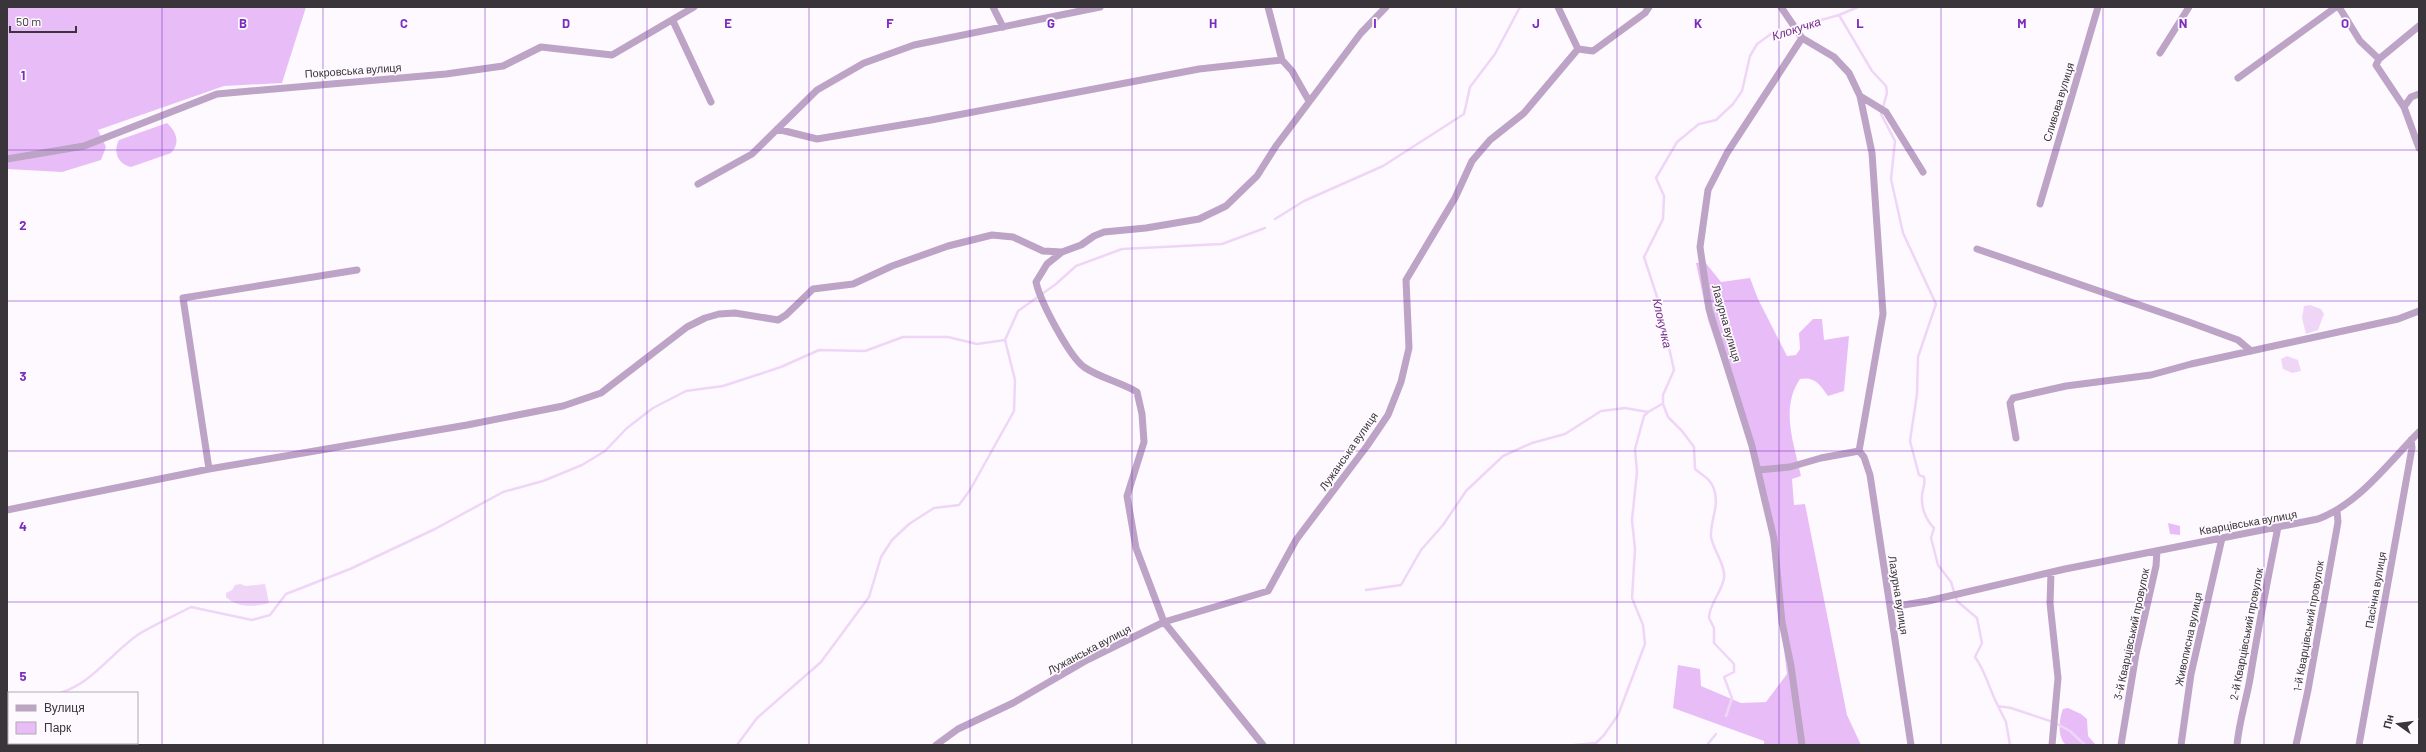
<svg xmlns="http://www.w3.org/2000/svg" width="2426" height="752" font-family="Barlow,sans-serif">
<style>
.green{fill:#e8bdf7}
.water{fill:#efd6f7}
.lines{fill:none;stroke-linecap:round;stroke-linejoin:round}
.stream{stroke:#efd6f7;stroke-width:2.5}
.street{stroke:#bda3c6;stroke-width:7}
.grid{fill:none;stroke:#7b2cbf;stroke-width:1;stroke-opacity:0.55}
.labels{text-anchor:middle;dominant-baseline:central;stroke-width:3.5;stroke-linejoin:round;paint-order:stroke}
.street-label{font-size:11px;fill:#39353a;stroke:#fdf9ff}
.water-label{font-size:12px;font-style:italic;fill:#742c8a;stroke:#fdf9ff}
.grid-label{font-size:13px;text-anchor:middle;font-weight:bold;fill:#7b2cbf;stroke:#fdf9ff;stroke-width:3.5;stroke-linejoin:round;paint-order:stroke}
</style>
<rect width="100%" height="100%" fill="#fdf9ff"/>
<path class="green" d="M7,7H306L282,83L224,86L98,130L106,147L101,160L62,172L7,169Z
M167,123C176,131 181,143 171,153L131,167C117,164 113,151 119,140Z
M1705,262L1721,282L1750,278L1758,299L1787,356L1796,355L1800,349L1799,333L1813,319H1822L1824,340L1849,336L1844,391L1828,396C1820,385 1815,376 1800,379C1780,408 1794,444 1801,476L1792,479L1794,505L1805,504L1847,715L1861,745H1764V741L1673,708L1678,665L1700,669L1701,686L1741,703L1766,702L1787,674L1767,513L1751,446L1708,320L1696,263Z
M2168,523L2180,526V535L2170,534Z
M2068,708L2081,714L2087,719L2088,736L2096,745H2066C2057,737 2059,719 2063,709Z"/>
<path class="water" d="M2310,305L2321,309L2324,314L2318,330L2306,334L2302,318L2304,306Z
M2287,356L2298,360L2301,371L2292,373L2283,369L2281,359Z
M240,584L246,586L265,584L269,603C254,607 237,608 226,597V593L232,590L235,585Z"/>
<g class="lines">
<path class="stream" d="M1839,15L1872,71L1886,86L1887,93L1881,114L1895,141L1891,179L1903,233L1936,304L1918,357L1917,394L1910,441L1919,475L1924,477C1926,485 1922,489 1922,496C1921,508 1926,520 1934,528L1931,538L1938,565L1951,582L1957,601L1977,618L1982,643L1975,657C1986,672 1989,689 1998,706L2011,708L2053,722
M1275,219L1304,201L1383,166L1464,114L1470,87L1495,54L1520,7
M1366,590L1401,585L1421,550L1443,525L1466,491L1503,456L1532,443L1565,434L1601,411L1625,408L1648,412L1662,404
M60,693C93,683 112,652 139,634C155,624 174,616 191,607L252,620L270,615L286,594L350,569L435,529L503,492L543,481L582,465L605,451L627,428L653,408L686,391L723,386L781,367L819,350L865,351L903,337H948L977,344L1005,340
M1998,706L2006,722L2010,745
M1726,716L1732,698L1724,677L1734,672V664L1714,643V628L1709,618C1709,604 1722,592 1724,578C1726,566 1713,549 1711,537C1710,519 1720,507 1714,489C1710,478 1703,476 1695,469L1694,447L1682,431L1668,417L1663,404V395L1674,370L1659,303L1644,257L1663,219L1664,196L1656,178L1677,142L1699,124L1716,120L1733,104L1742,91L1750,56L1757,44L1771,34L1839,15L1858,7
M2057,724L2070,731L2085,745
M737,745L757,718L821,662L869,597L881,557L892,540L909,524L934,508L959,505L970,490L1014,411L1015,380L1005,340L1018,311L1056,284L1076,266L1122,249L1222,244L1265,228
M1574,745L1596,743L1604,735L1618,715L1645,644L1643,625L1632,598L1635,549L1632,520L1637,472L1635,449L1644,416L1648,412
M1707,745L1716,734"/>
<path class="street" d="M993,7L1003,27
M1268,7L1282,60
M1781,7L1802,38L1727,153L1708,190L1700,247L1709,309L1752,446L1774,539L1782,622L1791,666L1802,745
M2339,7L2360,41L2379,59
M673,21L711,102
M2419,26L2379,59L2376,65L2404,107L2419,148
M1802,38L1834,57L1849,73L1860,96L1872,153L1883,314L1859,451
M1578,49L1593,51L1645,13L1649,7
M2160,53L2189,7
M2238,78L2336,7
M1860,96L1886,112L1923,172
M2404,107L2411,97L2419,94
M777,129L817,139L931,120L1199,69L1282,60L1292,71L1309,101
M7,159L84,146L217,94L446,74L503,66L541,47L612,55L694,7
M698,184L752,154L817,90L864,63L914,45L1100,7
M2040,204L2098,7
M1977,249L2189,322L2238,340L2251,351
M2016,438L2010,403L2013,398L2066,386L2151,375L2191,364L2398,319L2419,311
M209,469L183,298L357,270
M1758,470L1790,467L1821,458L1859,451L1864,457L1870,475L1911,745
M7,510L209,469L467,425L563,406L601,393L687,327L705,318L719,314L735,313L778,320L786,315L813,289L853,284L892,266L948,246L992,235L1013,237L1043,251L1062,252
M2051,573L2050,603L2058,678L2052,745
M1891,607L1928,601L2065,569L2318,519C2359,504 2389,462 2419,432
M936,745L958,729L1013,703L1087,660L1164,622L1268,591L1296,540L1367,446L1388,415L1401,382L1409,348L1406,280L1455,198L1472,161L1490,140L1524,113L1578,49L1558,7
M1263,745L1164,622L1136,548L1127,496L1144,442L1142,414L1137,392C1120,382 1100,378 1084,367C1069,356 1040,301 1036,282L1047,264L1062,252L1081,245L1094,236L1104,232L1146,228L1199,219L1226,206L1257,176L1276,146L1361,33L1386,7
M2121,745L2136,654L2156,566L2157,551
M2181,745L2191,674L2222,538
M2237,745C2239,722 2246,701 2250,679C2258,628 2268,578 2278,527
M2296,745L2308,690L2338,522L2337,511
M2359,745L2412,448L2411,440"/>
</g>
<path class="grid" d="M162,7V745M323,7V745M485,7V745M647,7V745M809,7V745M970,7V745M1132,7V745M1294,7V745M1456,7V745M1617,7V745M1779,7V745M1941,7V745M2103,7V745M2264,7V745M7,150H2419M7,301H2419M7,451H2419M7,602H2419"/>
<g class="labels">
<g class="street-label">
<text transform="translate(353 70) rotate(-4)">Покровська вулиця</text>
<text transform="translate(2058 102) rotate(-73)">Сливова вулиця</text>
<text transform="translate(1727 323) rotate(74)">Лазурна вулиця</text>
<text transform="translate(1348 451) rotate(-55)">Лужанська вулиця</text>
<text transform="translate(2248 522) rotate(-10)">Кварцівська вулиця</text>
<text transform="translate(2375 590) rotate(-80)">Пасічна вулиця</text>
<text transform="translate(1899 595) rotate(81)">Лазурна вулиця</text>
<text transform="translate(2308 626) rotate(-80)">1-й Кварцівський провулок</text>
<text transform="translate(2131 634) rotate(-78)">3-й Кварцівський провулок</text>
<text transform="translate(2246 634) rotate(-79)">2-й Кварцівський провулок</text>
<text transform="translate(2188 639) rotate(-78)">Живописна вулиця</text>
<text transform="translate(1089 649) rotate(-28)">Лужанська вулиця</text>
</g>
<g class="water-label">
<text transform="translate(1796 28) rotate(-18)">Клокучка</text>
<text transform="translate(1663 323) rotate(77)">Клокучка</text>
</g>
</g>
<g class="grid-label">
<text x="243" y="28">B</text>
<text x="404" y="28">C</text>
<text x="566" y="28">D</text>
<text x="728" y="28">E</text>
<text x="890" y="28">F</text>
<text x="1051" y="28">G</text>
<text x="1213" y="28">H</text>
<text x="1375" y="28">I</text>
<text x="1536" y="28">J</text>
<text x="1698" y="28">K</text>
<text x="1860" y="28">L</text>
<text x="2022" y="28">M</text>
<text x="2183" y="28">N</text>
<text x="2345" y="28">O</text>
<text x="23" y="80">1</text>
<text x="23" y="230">2</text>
<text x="23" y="381">3</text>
<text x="23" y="531">4</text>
<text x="23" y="681">5</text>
</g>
<rect width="2426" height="752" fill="none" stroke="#39353a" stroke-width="16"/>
<rect x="8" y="692" width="130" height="52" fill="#fdf9ff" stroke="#afabb0"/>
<rect x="16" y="705" width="20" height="6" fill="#bda3c6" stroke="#afabb0"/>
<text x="44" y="712" font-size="12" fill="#39353a">Вулиця</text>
<rect x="16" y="722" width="20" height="12" fill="#e8bdf7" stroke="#afabb0"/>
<text x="44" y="732" font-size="12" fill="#39353a">Парк</text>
<g transform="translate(2398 724) rotate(284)" stroke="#fdf9ff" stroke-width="3" paint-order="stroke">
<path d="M0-3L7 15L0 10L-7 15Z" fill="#39353a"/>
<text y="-6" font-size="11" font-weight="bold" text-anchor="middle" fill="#39353a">Пн</text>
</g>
<path d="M10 26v6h66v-6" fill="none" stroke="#39353a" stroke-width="2"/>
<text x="16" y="26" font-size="12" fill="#39353a" stroke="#fdf9ff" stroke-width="3" paint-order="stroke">50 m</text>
</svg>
